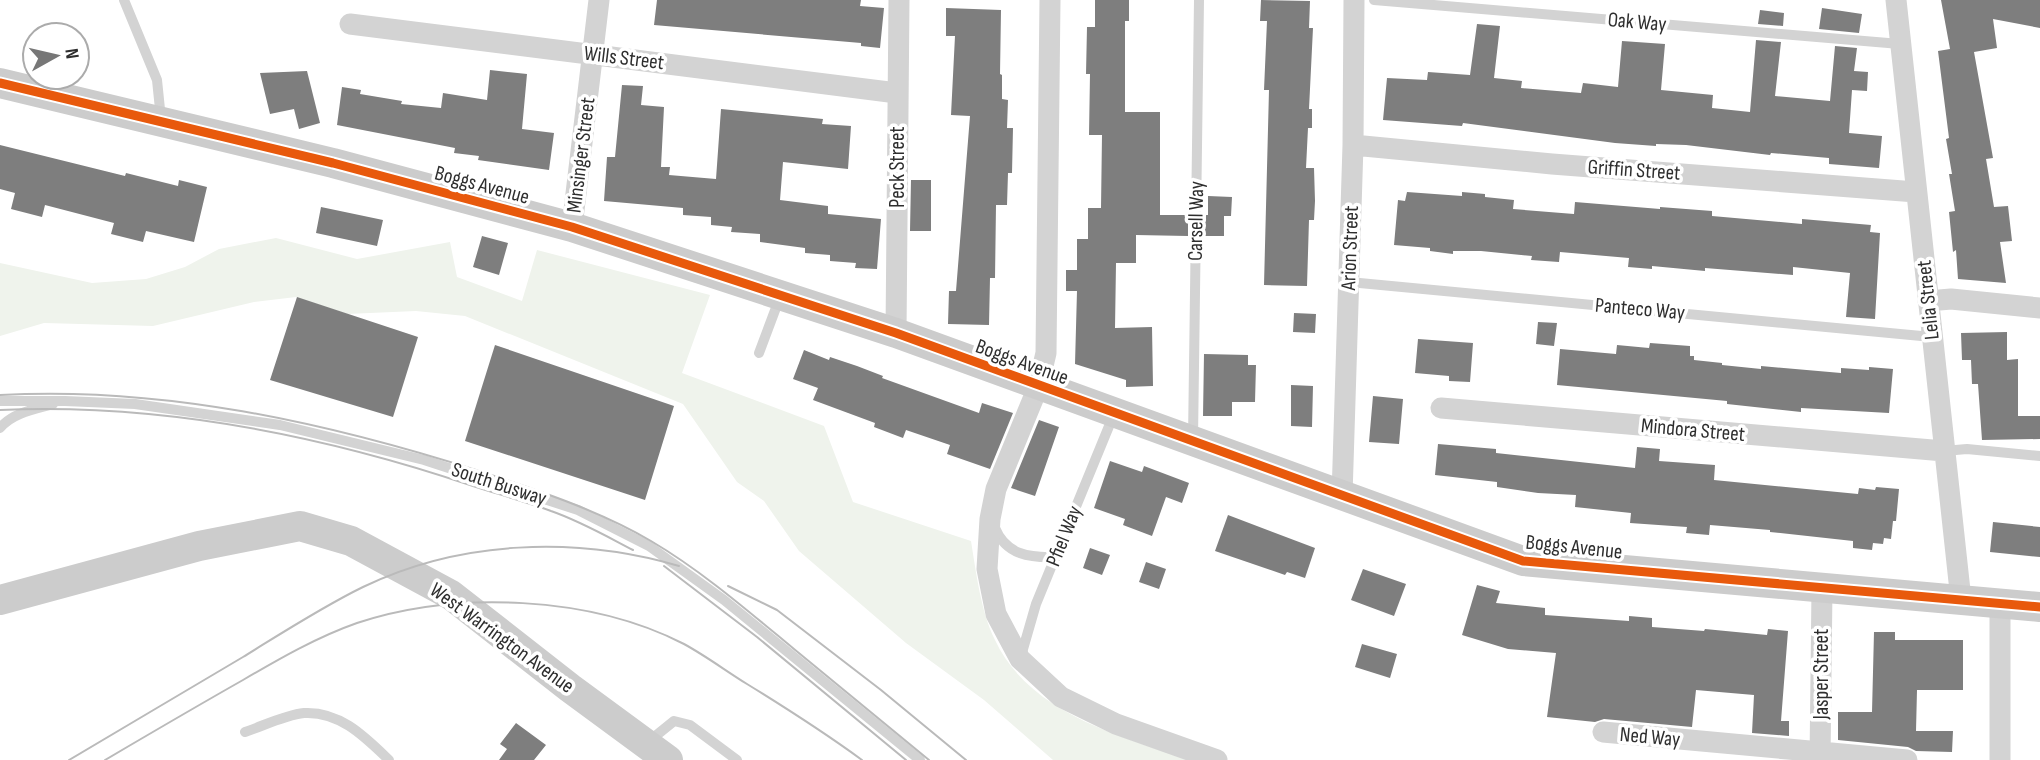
<svg xmlns="http://www.w3.org/2000/svg" width="2040" height="760" font-family="'Sofia Sans Condensed',sans-serif">
<style>
.green{fill:#eff3ec}
.building{fill:#7e7e7e}
.lines{fill:none;stroke-linecap:round;stroke-linejoin:round}
.lane{stroke:#d3d3d3;stroke-width:10}
.street{stroke:#d3d3d3;stroke-width:21}
.secondary{stroke:#ccc;stroke-width:30}
.tram{stroke:#bababa;stroke-width:2}
.cycleway-casing{stroke:#fff;stroke-width:13}
.cycleway{stroke:#e8590c;stroke-width:9}
.labels{text-anchor:middle;dominant-baseline:central;stroke-width:7;stroke-linejoin:round;paint-order:stroke}
.street-label{font-size:21px;fill:#2e2e2e;stroke:#fff}
</style>
<rect width="100%" height="100%" fill="#fff"/>
<path class="green" d="M276,238L357,259L450,242L457,277L522,301L537,250L710,295L682,373L824,426L853,502L971,541C976,572 981,612 995,640C1029,713 1120,736 1190,760H1053L984,700L906,643L799,551L764,501L737,482L683,404L465,316L416,311L347,314L296,297L254,302L153,326L44,323L0,336V263L92,283L146,279L185,267L219,249Z"/>
<path class="building" d="M657,0H861L860,6L884,8L880,48L861,46V43L654,25Z
M1095,0H1129V21H1125V112H1160V215H1188V236L1136,235V263H1116L1115,328L1152,327L1153,386L1126,387V380L1075,364L1077,291H1066V270H1077V239H1088V208H1101L1102,135H1089L1090,74H1086L1087,27H1095Z
M1261,0L1310,1L1309,28H1313L1309,109H1312V128H1308L1306,168H1314L1315,201L1314,220H1309L1307,286L1264,285L1269,90H1264L1267,21H1260Z
M1941,0H2040V28L1993,19L1997,48L1974,52L1993,158L1986,159L1994,207L2008,206L2012,241L2000,242L2006,283L1958,279L1956,250L1953,252L1949,212L1955,211L1949,174H1952L1946,139L1949,138L1938,51L1950,49Z
M946,8L1001,10L1000,74L1002,75V99L1008,100L1007,128H1013L1012,173H1008L1007,205H996L995,278H990L989,325L948,324L949,291H956L970,116L951,115L955,36H946Z
M1822,8L1862,14L1859,33L1819,29Z
M1760,10L1784,13L1783,26L1758,24Z
M1477,24L1500,26L1494,78L1522,81L1521,88L1581,93L1583,83L1618,87L1622,41L1665,44L1661,90L1713,95L1712,108L1750,112L1756,40L1781,42L1775,96L1830,101L1835,46L1857,48L1854,71L1868,72L1867,91L1852,90L1849,133L1882,136L1879,168L1829,164V158L1771,153L1770,155L1686,145L1656,144V146L1615,143L1463,123L1462,126L1383,120L1387,78L1427,80L1428,72L1470,75Z
M490,70L527,74L522,129L554,133L549,170L478,160L479,156L454,153L455,148L337,125L342,87L361,90L360,94L402,101L401,104L441,108L443,93L487,100Z
M307,71L320,123L299,129L294,109L270,114L260,73Z
M622,85L643,86L641,105L664,107L661,167H670L669,175L716,179L721,109L823,119L822,124L851,126L848,169L783,162L780,200L828,206V214L881,219L877,269L855,268L856,263L830,261V255L805,253V248L760,242V234L731,232L732,227L711,225V217L683,215V208L604,201L607,157H615Z
M0,145L125,176L126,173L178,186L179,180L207,187L194,242L146,231L143,242L111,234L114,223L45,205L42,217L11,209L15,193L0,189Z
M911,180H931V231H910Z
M1407,192L1462,196V192L1485,194V197L1514,200L1513,209L1574,214L1575,202L1660,209V207L1712,211V216L1802,224V219L1871,225L1870,232L1880,233L1875,319L1846,317L1850,273L1793,267V275L1705,268V271L1652,266V269L1628,267L1629,258L1560,252L1559,262L1531,260L1532,256L1481,251H1453V254L1430,251V248L1394,245L1398,200L1405,201Z
M1208,196L1232,197L1231,216H1224V236H1204V215H1208Z
M321,207L383,220L377,246L316,233Z
M482,236L508,243L499,275L473,267Z
M297,297L418,337L393,417L270,380Z
M1294,313L1316,314L1315,333L1293,332Z
M1538,322L1557,323L1554,346L1536,344Z
M2007,332V360L2018,359V416H2040V439L1982,440L1978,384H1972L1971,360H1962L1961,333Z
M1418,339L1473,343L1470,382L1449,381V376L1415,373Z
M1650,343L1690,346V356H1694V360L1722,363V365L1761,369V366L1841,373V368L1869,370V367L1893,369L1889,413L1801,408V412L1727,404V401L1557,385L1560,349L1616,354L1617,345L1649,348Z
M495,345L674,406L645,500L465,441Z
M804,350L829,360L830,357L857,366L883,376L882,378L979,413L982,403L1013,413L990,469L947,454L950,445L906,430L903,438L874,427L875,423L813,400L818,388L793,379Z
M1204,354L1248,355V365H1256L1255,402H1232V416H1203Z
M1291,385L1313,386L1312,427L1291,426Z
M1373,396L1403,399L1399,444L1369,442Z
M1039,420L1059,427L1035,496L1011,488Z
M1438,444L1496,449V453L1635,468L1637,447L1660,449L1659,461L1715,465L1714,480L1858,494L1859,488L1875,490L1876,487L1899,489L1896,521H1893L1891,539L1884,538L1883,544L1873,543L1872,550L1853,548V541L1770,532V530L1710,525L1709,535L1686,533L1687,527L1630,523L1631,513L1575,507L1576,495L1538,493L1497,487V482L1435,475Z
M1110,461L1142,472L1144,466L1189,483L1182,503L1166,497L1152,536L1123,525L1125,519L1094,508Z
M1228,515L1315,548L1305,578L1287,572L1285,575L1215,551Z
M1993,522L2040,527V557L1990,552Z
M1090,548L1110,555L1102,575L1083,568Z
M1146,562L1166,569L1159,589L1139,582Z
M1363,569L1406,584L1394,616L1351,600Z
M1477,585L1500,591L1496,603L1545,608V615L1629,621V616L1652,618V627L1704,631L1705,629L1767,635L1768,629L1788,631L1781,721H1789V736L1752,733L1754,695L1696,690L1692,727L1604,719L1595,722L1547,717L1556,653L1508,649L1462,635Z
M1874,632H1895V640H1963V690H1917L1916,731H1953L1952,752L1916,751L1908,747L1838,740V712H1872Z
M1362,644L1397,654L1390,678L1355,667Z
M516,723L546,745L534,760H499L507,749L500,744Z"/>
<g class="lines">
<path class="lane" d="M124,0L157,80L161,119
M1374,0L1900,44
M1349,282L1932,337
M759,353L780,297
M0,401H65L135,404L280,425L424,460L578,510L649,546L724,600L920,760
M0,428C12,413 35,409 53,404
M1193,439L1199,0
M1944,451L1967,449L2040,456
M995,528C1006,555 1030,558 1056,557
M1021,656L1036,604L1114,414
M245,732C263,726 285,715 304,713C340,711 365,737 389,760
M648,742L674,721L690,725L737,760"/>
<path class="street" d="M1050,0L1046,353L1038,387L996,489L990,519L987,569L996,614L1020,659L1061,697L1116,724L1217,760
M1896,0L1961,600
M350,24L897,93
M1353,145L1552,164L1916,192
M572,227L599,0
M1928,301L1951,299L2040,308
M896,333L899,0
M1441,408L1944,451
M1342,496L1353,145L1354,0
M2000,603V760
M1603,732L1907,760
M1820,760L1822,588"/>
<path class="secondary" d="M0,83L333,163L572,227L896,333L1523,561L2040,607
M0,600L199,546L300,526L351,541L451,595L570,688L668,760"/>
<path class="tram" d="M0,395C162,386 325,422 479,471C537,490 598,510 651,541C702,571 748,611 794,649C839,686 884,723 929,760
M0,410C161,403 318,434 470,485C497,494 524,501 551,511C580,521 606,536 633,550
M664,566L757,637L906,760
M728,586L777,610L881,690L966,760
M69,760C127,726 185,691 243,657C282,633 322,607 363,587C460,540 576,536 679,566
M105,760C151,733 197,706 243,680C279,659 317,637 357,623C456,590 591,596 684,644C706,656 726,671 747,684C786,708 825,733 862,760"/>
<g class="cycleway-casing">
<path id="cycleway" d="M0,83L333,163L572,227L896,333L1523,561L2040,607"/>
</g>
<use href="#cycleway" class="cycleway"/>
</g>
<g class="labels">
<g class="street-label">
<text transform="translate(1637 22) rotate(5)">Oak Way</text>
<text transform="translate(624 58) rotate(7)">Wills Street</text>
<text transform="translate(581 155) rotate(-83)">Minsinger Street</text>
<text transform="translate(897 167) rotate(-90)">Peck Street</text>
<text transform="translate(1634 170) rotate(4)">Griffin Street</text>
<text transform="translate(482 185) rotate(15)">Boggs Avenue</text>
<text transform="translate(1196 221) rotate(-89)">Carsell Way</text>
<text transform="translate(1350 248) rotate(-88)">Arion Street</text>
<text transform="translate(1928 300) rotate(-96)">Lelia Street</text>
<text transform="translate(1640 309) rotate(5)">Panteco Way</text>
<text transform="translate(1022 362) rotate(20)">Boggs Avenue</text>
<text transform="translate(1693 430) rotate(5)">Mindora Street</text>
<text transform="translate(499 484) rotate(18)">South Busway</text>
<text transform="translate(1064 536) rotate(-68)">Pfiel Way</text>
<text transform="translate(1574 547) rotate(6)">Boggs Avenue</text>
<text transform="translate(502 638) rotate(36)">West Warrington Avenue</text>
<text transform="translate(1821 674) rotate(-90)">Jasper Street</text>
<text transform="translate(1650 737) rotate(5)">Ned Way</text>
</g>
</g>
<g transform="translate(56 56) rotate(82)"><circle r="33" fill="#ffffff" stroke="#ababab" stroke-width="2"/>
<path d="M0-5L12 26L0 18L-12 26Z" fill="#777777"/>
<text y="-10" font-size="19" font-weight="bold" text-anchor="middle" fill="#2e2e2e">N</text>
</g>
</svg>
